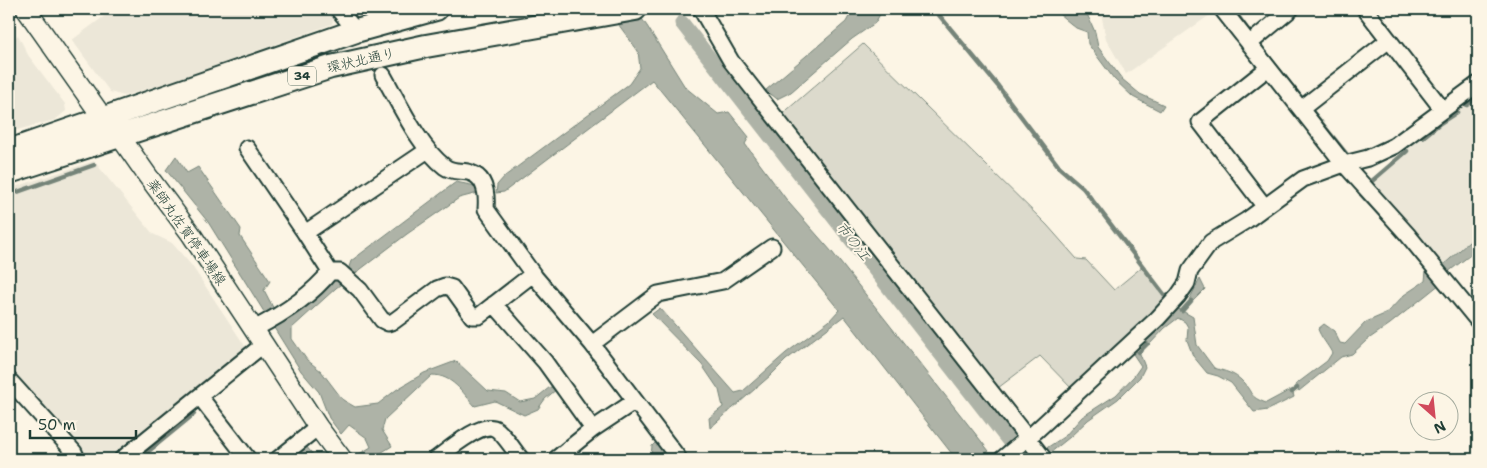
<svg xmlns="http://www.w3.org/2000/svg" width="1487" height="468" font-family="'Shantell Sans','Klee One',sans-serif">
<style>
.built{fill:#ece7d8}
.green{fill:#dcdacc;stroke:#7e8c80}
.water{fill:#aeb3a7;stroke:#758479}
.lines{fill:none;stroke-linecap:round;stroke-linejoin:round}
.stream{stroke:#758479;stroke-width:4.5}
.canal{stroke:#aeb3a7;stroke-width:15}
.minor-casing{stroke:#1f3d34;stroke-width:19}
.major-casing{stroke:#1f3d34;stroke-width:22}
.highway-casing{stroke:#1f3d34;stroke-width:26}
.minor{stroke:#fcf5e5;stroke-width:15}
.major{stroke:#fcf5e5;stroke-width:19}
.highway{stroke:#fcf5e5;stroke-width:22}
.labels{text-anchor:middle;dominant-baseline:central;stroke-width:4;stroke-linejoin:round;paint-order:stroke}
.shield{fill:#fcf5e5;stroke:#617469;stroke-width:1}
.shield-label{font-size:12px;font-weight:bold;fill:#1f3d34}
.street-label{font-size:14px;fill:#1f3d34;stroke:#fcf5e5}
.water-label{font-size:15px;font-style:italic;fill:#435a51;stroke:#fcf5e5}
</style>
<rect width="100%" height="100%" fill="#fcf5e5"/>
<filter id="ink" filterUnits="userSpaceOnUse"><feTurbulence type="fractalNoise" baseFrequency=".02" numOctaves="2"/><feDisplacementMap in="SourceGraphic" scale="10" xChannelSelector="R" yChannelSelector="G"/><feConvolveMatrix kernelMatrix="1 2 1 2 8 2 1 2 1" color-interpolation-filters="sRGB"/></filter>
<g filter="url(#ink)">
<path class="built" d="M114,9H328L334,17L332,24L184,77L124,96L110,92L72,40Z
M1091,9H1216L1217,10L1126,74L1106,39L1102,18Z
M18,35L28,55L65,104L66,111L55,120L9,132V43Z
M1478,95V234L1441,267L1367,183L1426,132Z
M94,161L153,234L172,243L192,266L249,352L118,459H87L46,409L9,369V189Z"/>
<path class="green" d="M863,44L1047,225L1077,259L1086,260L1114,290L1143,266L1167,298L1157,314L1074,391L1040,356L994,391L780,116Z"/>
<path class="water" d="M607,9H635L647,26L685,87L718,114L729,112L749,137L745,144L789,203L832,252L989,451L978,459H956L844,316L786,360L770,376L710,428L709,418L723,407L719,390L702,365L652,314L660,308L735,393L743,391L786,353L829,321L839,310L652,80L504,192L496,193L497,185L505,176L629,84L640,68L638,51Z
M853,9H883L875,23L852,39L791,92L777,99L766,90L846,22Z
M1053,9H1081L1087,14L1095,32L1098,47L1122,79L1140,94L1164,105L1160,111L1133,97L1114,79L1088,44L1087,32L1076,28Z
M176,156L187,173L198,167L241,229L240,236L270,281L264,290C270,301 274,311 282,322L304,307L317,294L348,270L351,261L456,182L476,186L478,193L459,198L407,234L336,288L292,328V339L307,360L321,371L343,400L355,407L378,404L396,390L424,373L456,361L488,391L506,393L520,402L535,399L550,387L557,389L545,399L538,409L524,415L495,401L475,406C462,392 452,375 432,375L385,419L382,430L392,446L371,459H358L356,456L371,447L367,438L349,425L341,434L329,418L319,392L301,371L208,222L166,170Z
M1363,192L1440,284L1390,324L1367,340L1352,354L1341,357L1299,391L1295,385L1327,361L1332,353C1328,345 1320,336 1318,329L1324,324L1334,331L1340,343L1345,344L1366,322L1387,313L1404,295L1425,281L1426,271L1396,235L1359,195Z
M1478,234V246L1473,253L1448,272L1441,267Z
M1200,279L1205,289L1192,302L1189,300Z
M1177,308L1193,317L1197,345L1214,368C1224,371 1235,373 1243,382C1254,394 1248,396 1266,403L1292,389L1294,397L1268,410L1254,412L1231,383L1218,376L1207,373L1193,356L1187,340L1188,327L1185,322L1178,318L1165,328L1149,345L1145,342L1165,323Z
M1137,351L1140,354L1145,367L1140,377L1118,399L1088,420L1070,437L1050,453L1045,449L1065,436L1082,417L1116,395L1134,376L1141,366L1133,354Z
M657,441L671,459H647L651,456L652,446Z
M306,446L314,456L310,459H289Z"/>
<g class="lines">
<path class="stream" d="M934,9L998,86L1060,168L1083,188L1167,298
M1233,9L1251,34
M1260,46L1348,156
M1467,105L1478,97
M1423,137L1440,123L1457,112
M1372,181L1407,151
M9,195L94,165
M1182,311L1191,301
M1139,352L1147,344
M1292,392L1297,388
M139,459L194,414"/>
<path class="canal" d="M682,23L1023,459"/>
<g class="minor-casing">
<path id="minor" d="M338,9L356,31
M701,9L731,61L1044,459
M1222,9L1344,164L1407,234L1478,321
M1365,9L1443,110
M1249,44L1291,9
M383,75C399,103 419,147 445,167C453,173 463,170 471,173C486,178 487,196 486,209L535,277L592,344L679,459
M1301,109L1389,40
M247,148L305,233
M1265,207L1200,122L1268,68
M330,272H340L360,290L382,320L388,323L394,321L437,289L445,286L452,288L472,316H479L529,277H535
M494,304L545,362L593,429L556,459
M254,329C281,315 311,296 330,272L305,233L422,154
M592,344L658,294L723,281L772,247
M9,380L74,452L77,459
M200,397L248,459
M593,429L635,401
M122,459L264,344
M278,459L318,427
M436,459C447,451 483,420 496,429C503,433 515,452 521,459
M1002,459L1036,431L1158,318L1178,296L1187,283L1190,271L1211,242L1247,220L1303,179L1344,164L1368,158L1394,146L1478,84"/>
</g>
<g class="major-casing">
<path id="major" d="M26,9L103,118L119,135L147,175L191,234L318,427L342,459"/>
</g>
<g class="highway-casing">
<path id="highway" d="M9,151L356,31L436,9
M9,172L331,67L426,46L635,9"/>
</g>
<use href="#minor" class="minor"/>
<use href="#major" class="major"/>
<use href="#highway" class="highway"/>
</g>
</g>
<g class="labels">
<rect class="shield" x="288" y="66.5" width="28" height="19" rx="4"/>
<g class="shield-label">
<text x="302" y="76">34</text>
</g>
<g class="street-label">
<text transform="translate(361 60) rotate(-13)">環状北通り</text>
<text transform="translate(187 232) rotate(55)">薬師丸佐賀停車場線</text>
</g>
<g class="water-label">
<text transform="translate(853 241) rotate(52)">市の江</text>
</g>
</g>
<rect width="1487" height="468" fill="none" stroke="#fcf5e5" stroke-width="30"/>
<rect x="15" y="15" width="1457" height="438" fill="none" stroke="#1f3d34" stroke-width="2" filter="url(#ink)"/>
<g transform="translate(1434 416) rotate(153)"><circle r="24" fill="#fcf5e5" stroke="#a4ab9e"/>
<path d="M0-4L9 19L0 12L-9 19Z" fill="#d1495b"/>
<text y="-8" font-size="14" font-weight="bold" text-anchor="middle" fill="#1f3d34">N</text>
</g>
<path d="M30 430v8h106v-8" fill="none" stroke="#1f3d34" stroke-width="2.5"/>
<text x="38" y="430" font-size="15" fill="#1f3d34" stroke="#fcf5e5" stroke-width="4" paint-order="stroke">50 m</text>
</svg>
